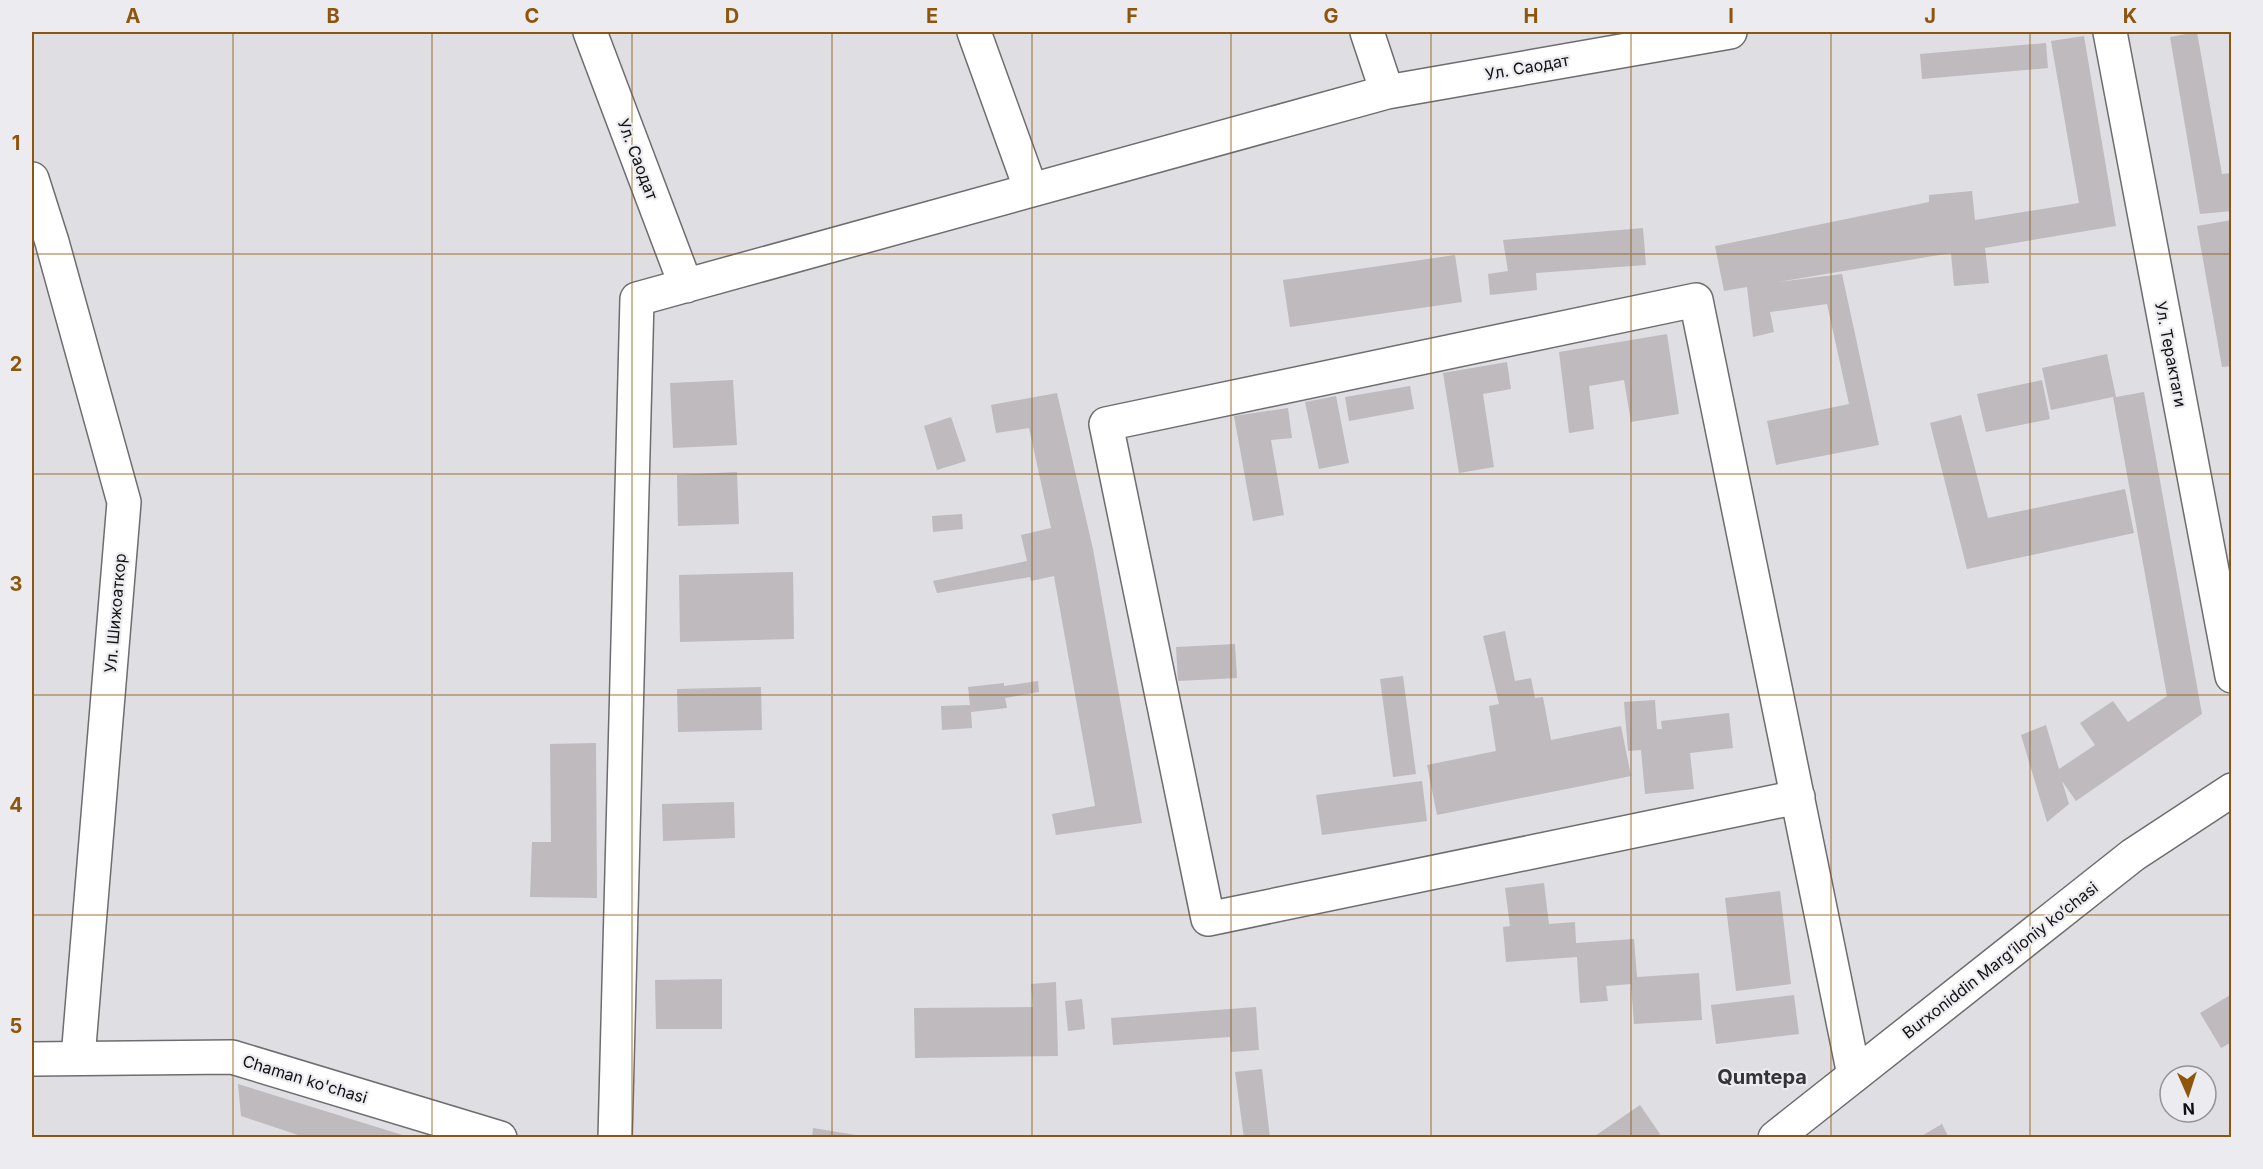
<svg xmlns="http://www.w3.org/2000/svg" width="2263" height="1169" font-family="Inter,sans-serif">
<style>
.building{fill:#bebabe}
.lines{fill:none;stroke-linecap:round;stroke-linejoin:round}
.street-casing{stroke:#6d6c70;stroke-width:36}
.secondary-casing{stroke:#6d6c70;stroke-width:36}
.primary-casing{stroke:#6d6c70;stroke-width:36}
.street{stroke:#fff;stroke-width:33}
.secondary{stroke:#fff;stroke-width:33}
.primary{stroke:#fff;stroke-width:33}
.grid{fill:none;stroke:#8e560c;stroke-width:1.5;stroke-opacity:0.55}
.labels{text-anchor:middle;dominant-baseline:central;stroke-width:4.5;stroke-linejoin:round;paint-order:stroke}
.street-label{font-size:16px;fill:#100f11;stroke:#ecebef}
.quarter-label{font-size:20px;font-weight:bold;fill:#343337;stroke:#ecebef}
.neatline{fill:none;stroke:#8e560c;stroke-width:2}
.grid-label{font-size:20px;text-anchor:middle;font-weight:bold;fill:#8e560c}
</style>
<rect width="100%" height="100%" fill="#dfdee2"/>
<path class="building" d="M2197,32L2222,174L2232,173V211L2200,214L2170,37Z
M2084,36L2116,226L1985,248L1989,283L1954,286L1951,253L1778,282L1842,274L1879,445L1776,465L1767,421L1849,404L1827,304L1770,312L1774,332L1753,337L1747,287L1724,291L1715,246L1929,202V195L1972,191L1975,220L2079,203L2051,41Z
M2046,43L2048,68L1922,79L1920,54Z
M2232,220V366L2222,367L2197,226Z
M1643,228L1646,265L1536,273L1537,290L1490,295L1488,274L1508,271L1503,240Z
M1455,255L1462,302L1290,327L1283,280Z
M1667,334L1679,414L1631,422L1624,380L1589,386L1594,429L1569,433L1559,352Z
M2107,354L2116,397L2144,392L2202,714L2076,801L2062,781L2069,804L2047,822L2021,735L2046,725L2059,769L2095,745L2080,723L2113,701L2128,722L2167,696L2113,397L2051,410L2042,368Z
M1507,362L1511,389L1483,394L1494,467L1459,473L1443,373Z
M733,380L737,445L673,448L670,383Z
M2042,380L2050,419L1986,432L1977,394Z
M1410,386L1414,409L1349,421L1345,397Z
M1057,393L1093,549L1142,823L1056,835L1052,814L1095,806L1054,576L1031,581L1030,577L937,593L933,581L1027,561L1021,535L1051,528L1029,428L996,433L991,405Z
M1336,396L1349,463L1319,469L1305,402Z
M1288,408L1292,438L1271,440L1284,515L1253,521L1234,416Z
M1961,415L1988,518L2125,489L2134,533L1967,569L1930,423Z
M951,417L966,461L937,470L924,426Z
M737,472L739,524L678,526L677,475Z
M962,514L963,529L933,532L932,516Z
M793,572L794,639L680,642L679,575Z
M1505,631L1515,681L1531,678L1535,698L1543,697L1551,740L1621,726L1631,776L1437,815L1427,765L1496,751L1489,706L1499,704L1483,636Z
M1235,644L1237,678L1178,681L1176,647Z
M1403,676L1416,774L1393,777L1380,679Z
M1038,681L1039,692L1005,698L1007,708L971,712L972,728L942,730L941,706L970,705L968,687L1004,683V686Z
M761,687L762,730L678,732L677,689Z
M1655,700L1657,729H1662L1661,721L1729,713L1733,748L1690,753L1694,789L1645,794L1641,750L1628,751L1624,702Z
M596,743L597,898L530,897L532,842H551L550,744Z
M1422,781L1427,821L1322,835L1316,795Z
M734,802L735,838L663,841L662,804Z
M1544,883L1549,924L1575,922L1576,943L1634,939L1637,977L1699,973L1702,1020L1634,1024L1631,984L1606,986L1608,1001L1580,1003L1577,957L1506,962L1503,927L1510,926L1505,888Z
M1780,891L1791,984L1736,991L1725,898Z
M722,979V1029H656L655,980Z
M1056,982L1058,1056L915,1058L914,1008L1033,1007L1031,984Z
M2232,994V1042L2221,1048L2200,1013Z
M1794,995L1799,1034L1716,1044L1711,1005Z
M1082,999L1085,1029L1068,1031L1065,1001Z
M1256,1007L1259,1050L1231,1052L1230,1037L1113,1045L1111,1018Z
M1262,1069L1270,1138H1244L1235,1072Z
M238,1084L409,1137V1138H307L241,1116Z
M1640,1105L1660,1134L1655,1138H1592Z
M1942,1124L1949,1138H1918Z
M813,1128L862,1136L861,1138H812Z"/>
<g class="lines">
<g class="street-casing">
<path id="street" d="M590,32L686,286
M974,32L1031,190
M1367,32L1387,92L1730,32
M2110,32L2232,676
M32,179L52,242L124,502L78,1058
M1798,797L1208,919L1106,424L1696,300L1854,1075
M615,1138L637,299L1387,92"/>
</g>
<g class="secondary-casing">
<path id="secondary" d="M32,1059L232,1057L500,1138"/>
</g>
<g class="primary-casing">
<path id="primary" d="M1775,1138L2133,855L2232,790"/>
</g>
<use href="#street" class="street"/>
<use href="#secondary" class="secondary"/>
<use href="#primary" class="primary"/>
</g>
<path class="grid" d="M233,32V1138M432,32V1138M632,32V1138M832,32V1138M1032,32V1138M1231,32V1138M1431,32V1138M1631,32V1138M1831,32V1138M2030,32V1138M32,254H2232M32,474H2232M32,695H2232M32,915H2232"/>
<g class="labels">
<g class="street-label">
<text transform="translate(1527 67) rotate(-10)">Ул. Саодат</text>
<text transform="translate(638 159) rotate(69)">Ул. Саодат</text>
<text transform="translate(2171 354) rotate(79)">Ул. Терактаги</text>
<text transform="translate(115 613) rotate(-85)">Ул. Шижоаткор</text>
<text transform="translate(2000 960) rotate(-38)">Burxoniddin Marg’iloniy ko’chasi</text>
<text transform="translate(305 1079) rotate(17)">Chaman ko'chasi</text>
</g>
<g class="quarter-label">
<text x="1762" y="1077">Qumtepa</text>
</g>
</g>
<rect width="2263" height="1169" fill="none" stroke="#ecebef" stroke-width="66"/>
<g transform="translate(2188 1094) rotate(177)"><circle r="28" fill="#ecebef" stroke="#949396" stroke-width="1.5"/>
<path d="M0-4.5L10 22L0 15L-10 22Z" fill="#8e560c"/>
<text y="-9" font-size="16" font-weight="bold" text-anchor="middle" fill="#100f11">N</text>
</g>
<rect x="33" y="33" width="2197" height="1103" class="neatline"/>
<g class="grid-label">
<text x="133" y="23">A</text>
<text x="333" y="23">B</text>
<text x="532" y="23">C</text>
<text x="732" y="23">D</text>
<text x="932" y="23">E</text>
<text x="1132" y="23">F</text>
<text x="1331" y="23">G</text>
<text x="1531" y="23">H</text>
<text x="1731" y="23">I</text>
<text x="1930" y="23">J</text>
<text x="2130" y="23">K</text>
<text x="16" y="150">1</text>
<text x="16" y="371">2</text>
<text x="16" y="591">3</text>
<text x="16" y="812">4</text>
<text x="16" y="1033">5</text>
</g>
</svg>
